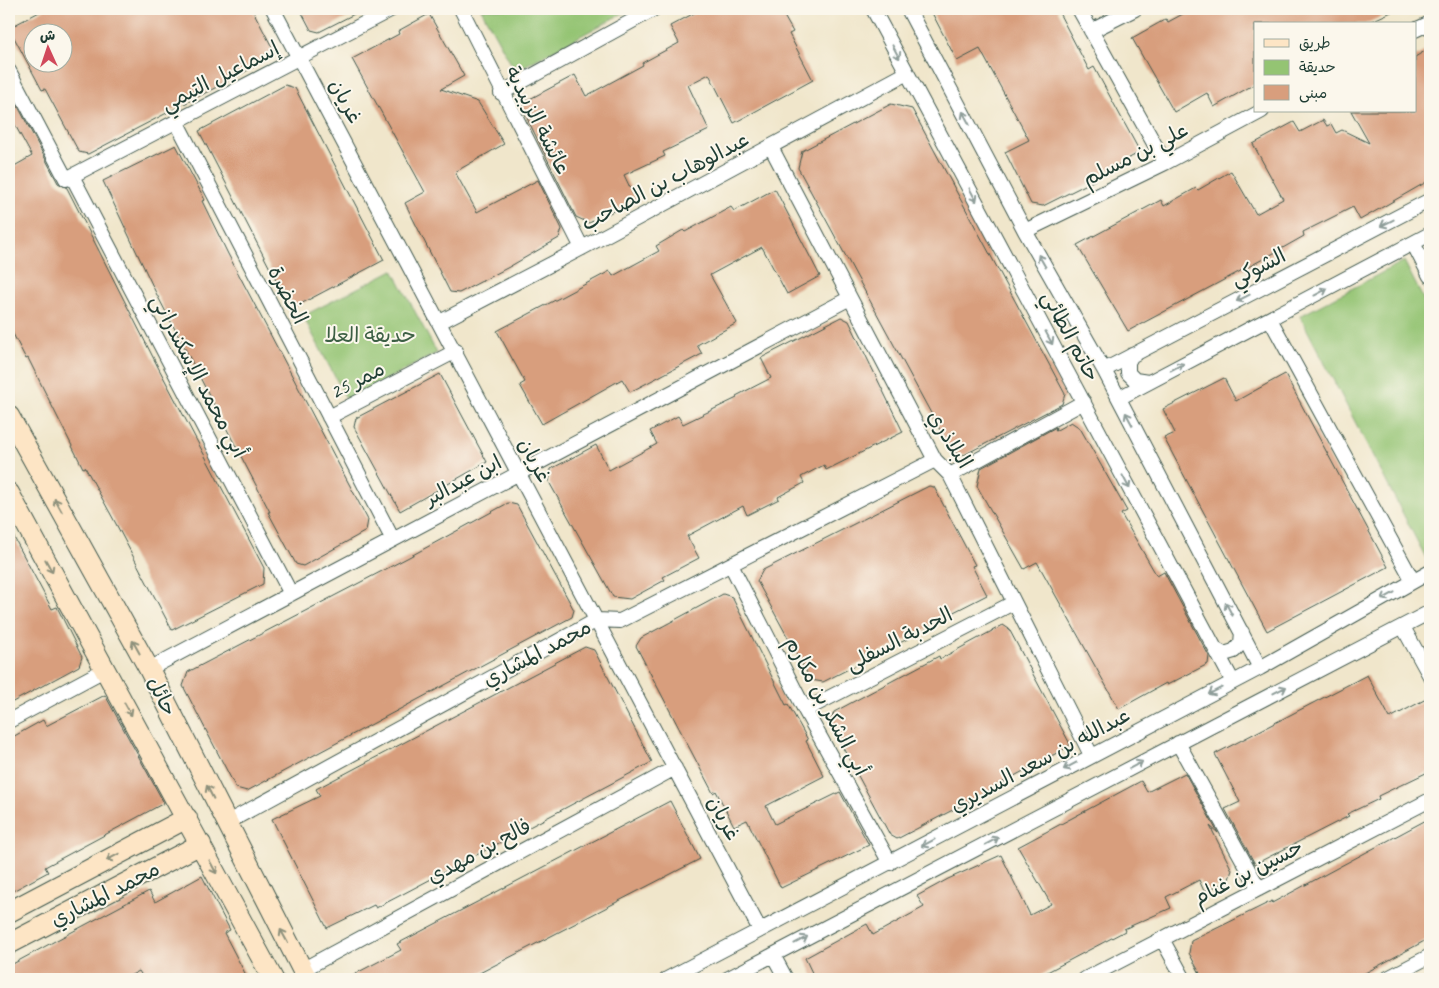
<svg xmlns="http://www.w3.org/2000/svg" width="1439" height="988" font-family="Caveat,'Playpen Sans Arabic',sans-serif">
<style>
.green{fill:#94c473;stroke:#5a8054}
.building{fill:#d89e7d;fill-rule:evenodd}
.lines{fill:none;stroke-linecap:round;stroke-linejoin:round}
.street-casing{stroke:#3e564b;stroke-width:16}
.secondary-casing{stroke:#3e564b;stroke-width:22}
.street{stroke:#fff;stroke-width:14}
.secondary{stroke:#fde5c5;stroke-width:20}
.oneway{stroke:#8f9e9a}
.oneway2{stroke:#8e917c}
.labels{text-anchor:middle;dominant-baseline:central;stroke-width:4;stroke-linejoin:round;paint-order:stroke}
.street-label{font-size:21px;fill:#1f3d34;stroke:#fbf7ec}
.park-label{font-size:21px;fill:#3c5f44;stroke:#fbf7ec}
</style>
<rect width="100%" height="100%" fill="#fbf7ec"/>
<filter id="ink" filterUnits="userSpaceOnUse"><feTurbulence type="fractalNoise" baseFrequency=".02" numOctaves="2"/><feDisplacementMap in="SourceGraphic" scale="10" xChannelSelector="R" yChannelSelector="G"/><feConvolveMatrix kernelMatrix="1 2 1 2 8 2 1 2 1" color-interpolation-filters="sRGB"/></filter>
<filter id="wash" filterUnits="userSpaceOnUse"><feTurbulence type="fractalNoise" baseFrequency=".0096" numOctaves="4" result="noise"/><feDisplacementMap in="SourceGraphic" scale="20" xChannelSelector="R" yChannelSelector="G"/><feGaussianBlur stdDeviation="1.12" result="paint"/><feColorMatrix in="noise" values="0 0 0 0 0 0 0 0 0 0 0 0 0 0 0 0 0 1.4 0 .05"/><feComposite in="paint" operator="in"/></filter>
<g filter="url(#wash)">
<rect width="100%" height="100%" fill="#f0e6cb"/>
<path class="green" d="M481,9H631L515,71Z
M1404,261L1430,312V559L1427,560L1300,316Z
M393,270L437,353L347,400L303,316Z"/>
<g id="blocks">
<path class="building" d="M45,9H252L273,49L271,57L234,78L88,154L79,152L45,89L42,90L9,28ZM32,32H62V62H32Z
M300,9H364L319,32L311,30Z
M702,9H780L793,32L789,34L813,80L734,123L709,74L688,85L709,130L663,152L665,156L624,175L636,200L589,223L576,217L522,108L526,101L575,75L586,96L643,65L642,63L679,43L670,26Z
M930,9H1057L1089,70L1094,67L1140,152L1094,178L1095,180L1043,206L1031,204L1005,152L1029,140L980,49L957,61Z
M1192,9H1398L1365,24H1255V84L1214,107L1207,93L1174,112L1132,38L1166,19L1168,22Z
M429,14L464,76L441,89L478,102L504,144L455,172L477,212L538,180L562,229L559,238L509,267L459,293L450,292L405,203L425,192L352,59L399,34L398,31Z
M1430,48V180L1360,220L1353,207L1303,232L1304,236L1265,258L1128,331L1077,245L1161,200L1164,206L1196,188L1198,190L1231,171L1256,214L1283,199L1253,144L1294,122L1300,132L1323,120L1327,126L1331,124L1336,133L1342,130L1369,143L1351,111H1415V57Z
M285,85L295,88L384,260L291,309L199,131Z
M9,89L58,183L67,188L158,367L264,568L263,584L172,630L115,522L85,467L83,468L28,358L26,359L9,326V169L32,156L9,114Z
M891,104L912,109L1065,394L1062,404L964,455L952,452L798,168L802,151Z
M176,145L205,200L202,201L228,254L368,520L366,531L303,566L296,564L268,512H270L156,293L103,181Z
M775,189L820,276L787,294L762,247L710,275L737,323L697,345L702,354L630,392L622,379L542,424L520,385L525,382L497,331L610,271L613,276L659,251L656,246L683,230L685,232L731,207L734,211Z
M841,317L849,321L903,432L826,470L824,465L801,477L804,483L778,497L779,499L747,515L743,506L687,536L699,558L663,577L665,580L630,599L613,597L549,482L551,469L596,445L609,470L657,444L650,431L678,416L683,424L737,398L736,396L771,378L761,358Z
M440,374L487,462L400,511L354,427L356,418Z
M1285,374L1388,567L1267,631L1164,438L1175,433L1163,409L1224,378L1236,401Z
M1071,422L1080,428L1127,511L1121,514L1157,576L1164,572L1209,656L1208,664L1167,685L1166,683L1119,709L1037,562L1024,569L977,486L981,468L1056,427L1055,431Z
M929,486L934,487L975,565L972,566L987,595L942,618L943,621L823,682L811,680L757,581L763,570Z
M508,503L517,505L574,610L572,617L247,791L236,788L183,686L188,672L409,557Z
M9,528L52,609L57,607L82,657L79,666L9,704Z
M723,594L732,597L786,705L788,704L808,740L806,741L824,776L766,806L775,824L840,792L869,845L781,888L747,820L734,826L716,791L713,793L636,646L641,638Z
M1003,625L1009,629L1070,744L1068,747L992,788L993,789L897,839L890,835L830,724L834,712L939,656L940,659Z
M585,647L594,650L652,762L401,895L376,908L374,905L327,928L272,819L320,796L316,789Z
M1367,675L1390,718L1430,697V771L1378,796L1379,799L1347,814L1349,816L1255,864L1225,809L1240,802L1215,754Z
M105,695L164,803L45,867L48,872L9,893V739L43,720L46,726Z
M1185,773L1218,833L1210,826L1232,870L1228,882L1204,891L1199,880L1166,897L1171,908L1124,929L1125,931L1034,979H815L805,958L867,924L873,935L924,907L917,896L948,879L1001,855L1030,915L1051,904L1018,847L1141,781L1147,792Z
M670,801L700,859L468,979H345L401,950L397,944Z
M1430,818V938L1354,979H1203L1189,953L1191,941L1272,901V903Z
M202,876L230,930L224,933L248,979H144L139,971L124,979H9V966L55,941L149,891L155,902Z"/>
</g>
</g>
<g filter="url(#ink)">
<use href="#blocks" fill-opacity="0" stroke="#3e564b" stroke-width="1"/>
<g class="lines">
<g class="street-casing">
<path id="street" d="M273,9L760,930
M461,9L582,248
M873,9L1233,682
M908,9L1025,231L1104,370L1260,668
M1079,9L1165,163
M1415,30L1430,23
M1091,31L1135,9
M9,71L66,179L392,9
M501,93L654,9
M176,121L393,540
M771,147L935,460L950,475L1091,755
M72,176L291,594
M1025,231L1165,163L1262,111
M1413,243L1430,276
M1270,319L1413,581
M440,322L582,248L907,73
M1132,355L1128,362V373L1135,380L1148,382
M1104,370L1430,200
M1119,398L1430,234
M329,417L456,351
M950,475L1084,402
M731,565L805,710L890,863
M1403,627L1430,676
M1217,650L1224,654L1234,651L1241,643L1242,632
M149,669L850,298
M805,710L1013,603
M9,721L106,669
M1178,743L1259,889
M226,823L597,620L620,621L935,460
M1162,939L1184,979
M773,955L786,979
M302,970L675,768
M667,979L1260,668L1430,572
M727,979L1430,612
M1085,979L1430,800
M1386,979L1430,956"/>
</g>
<g class="secondary-casing">
<path id="secondary" d="M9,416L149,669L307,979
M9,493L273,979
M9,912L187,818
M9,944L201,844"/>
</g>
<use href="#street" class="street"/>
<use href="#secondary" class="secondary"/>
</g>
<defs><path id="oneway-shaft" d="M-6 0H5M1.5-3L5.5 0L1.5 3" fill="none" stroke-width="1.6" stroke-linecap="round" stroke-linejoin="round" transform="scale(1.25)"/></defs>
<g class="oneway">
<use href="#oneway-shaft" transform="translate(896 52) rotate(62)"/>
<use href="#oneway-shaft" transform="translate(966 118) rotate(-118)"/>
<use href="#oneway-shaft" transform="translate(973 195) rotate(62)"/>
<use href="#oneway-shaft" transform="translate(1387 223) rotate(153)"/>
<use href="#oneway-shaft" transform="translate(1042 261) rotate(-120)"/>
<use href="#oneway-shaft" transform="translate(1321 292) rotate(-28)"/>
<use href="#oneway-shaft" transform="translate(1243 298) rotate(153)"/>
<use href="#oneway-shaft" transform="translate(1049 338) rotate(62)"/>
<use href="#oneway-shaft" transform="translate(1177 367) rotate(-28)"/>
<use href="#oneway-shaft" transform="translate(1129 419) rotate(-118)"/>
<use href="#oneway-shaft" transform="translate(1126 482) rotate(62)"/>
<use href="#oneway-shaft" transform="translate(1388 596) rotate(151)"/>
<use href="#oneway-shaft" transform="translate(1229 609) rotate(-118)"/>
<use href="#oneway-shaft" transform="translate(1280 690) rotate(-27)"/>
<use href="#oneway-shaft" transform="translate(1215 691) rotate(153)"/>
<use href="#oneway-shaft" transform="translate(1136 765) rotate(-28)"/>
<use href="#oneway-shaft" transform="translate(1070 766) rotate(152)"/>
<use href="#oneway-shaft" transform="translate(992 841) rotate(-28)"/>
<use href="#oneway-shaft" transform="translate(928 843) rotate(152)"/>
<use href="#oneway-shaft" transform="translate(801 940) rotate(-28)"/>
</g>
<g class="oneway2">
<use href="#oneway-shaft" transform="translate(58 505) rotate(-119)"/>
<use href="#oneway-shaft" transform="translate(49 566) rotate(61)"/>
<use href="#oneway-shaft" transform="translate(136 647) rotate(-119)"/>
<use href="#oneway-shaft" transform="translate(128 709) rotate(61)"/>
<use href="#oneway-shaft" transform="translate(210 792) rotate(-117)"/>
<use href="#oneway-shaft" transform="translate(113 857) rotate(152)"/>
<use href="#oneway-shaft" transform="translate(213 867) rotate(62)"/>
<use href="#oneway-shaft" transform="translate(284 936) rotate(-119)"/>
</g>
</g>
<g class="labels">
<g class="street-label">
<text transform="translate(220 76) rotate(-27)">إسماعيل التيمي</text>
<text transform="translate(346 101) rotate(62)">غريان</text>
<text transform="translate(538 120) rotate(63)">عائشة الزبيدية</text>
<text transform="translate(1135 154) rotate(-27)">علي بن مسلم</text>
<text transform="translate(665 181) rotate(-28)">عبدالوهاب بن الصاحب</text>
<text transform="translate(1258 267) rotate(-27)">الشوكي</text>
<text transform="translate(288 295) rotate(63)">الخضرة</text>
<text transform="translate(1071 336) rotate(62)">حاتم الطائي</text>
<text transform="translate(199 376) rotate(62)">أبي محمد الإسكندراني</text>
<text transform="translate(357 380) rotate(-27)">ممر 25</text>
<text transform="translate(950 439) rotate(58)">البلاذري</text>
<text transform="translate(535 460) rotate(62)">غريان</text>
<text transform="translate(463 480) rotate(-28)">ابن عبدالبر</text>
<text transform="translate(899 639) rotate(-27)">الحدبة السفلى</text>
<text transform="translate(537 653) rotate(-28)">محمد المشاري</text>
<text transform="translate(162 696) rotate(63)">حائل</text>
<text transform="translate(827 706) rotate(62)">أبي الشكر بن مكارم</text>
<text transform="translate(1040 760) rotate(-28)">عبدالله بن سعد السديري</text>
<text transform="translate(724 818) rotate(62)">غريان</text>
<text transform="translate(479 851) rotate(-28)">فالح بن مهدي</text>
<text transform="translate(1248 872) rotate(-27)">حسين بن غنام</text>
<text transform="translate(105 894) rotate(-27)">محمد المشاري</text>
</g>
<g class="park-label">
<text x="370" y="335">حديقة العلا</text>
</g>
</g>
<rect width="1439" height="988" fill="none" stroke="#fbf7ec" stroke-width="30"/>
<rect x="1254" y="22" width="162" height="90" fill="#fbf7ec" stroke="#a3ada2"/>
<rect x="1264" y="39" width="25" height="8" fill="#fde5c5" stroke="#a3ada2"/>
<text x="1299" y="48" font-size="15" fill="#1f3d34">طريق</text>
<rect x="1264" y="60" width="25" height="15" fill="#94c473" stroke="#a3ada2"/>
<text x="1299" y="72" font-size="15" fill="#1f3d34">حديقة</text>
<rect x="1264" y="85" width="25" height="15" fill="#d89e7d" stroke="#a3ada2"/>
<text x="1299" y="98" font-size="15" fill="#1f3d34">مبنى</text>
<g transform="translate(48 48) rotate(357)"><circle r="24" fill="#fbf7ec" stroke="#a3ada2"/>
<path d="M0-4L9 19L0 12L-9 19Z" fill="#d1495b"/>
<text y="-8" font-size="14" font-weight="bold" text-anchor="middle" fill="#1f3d34">ش</text>
</g>
</svg>
